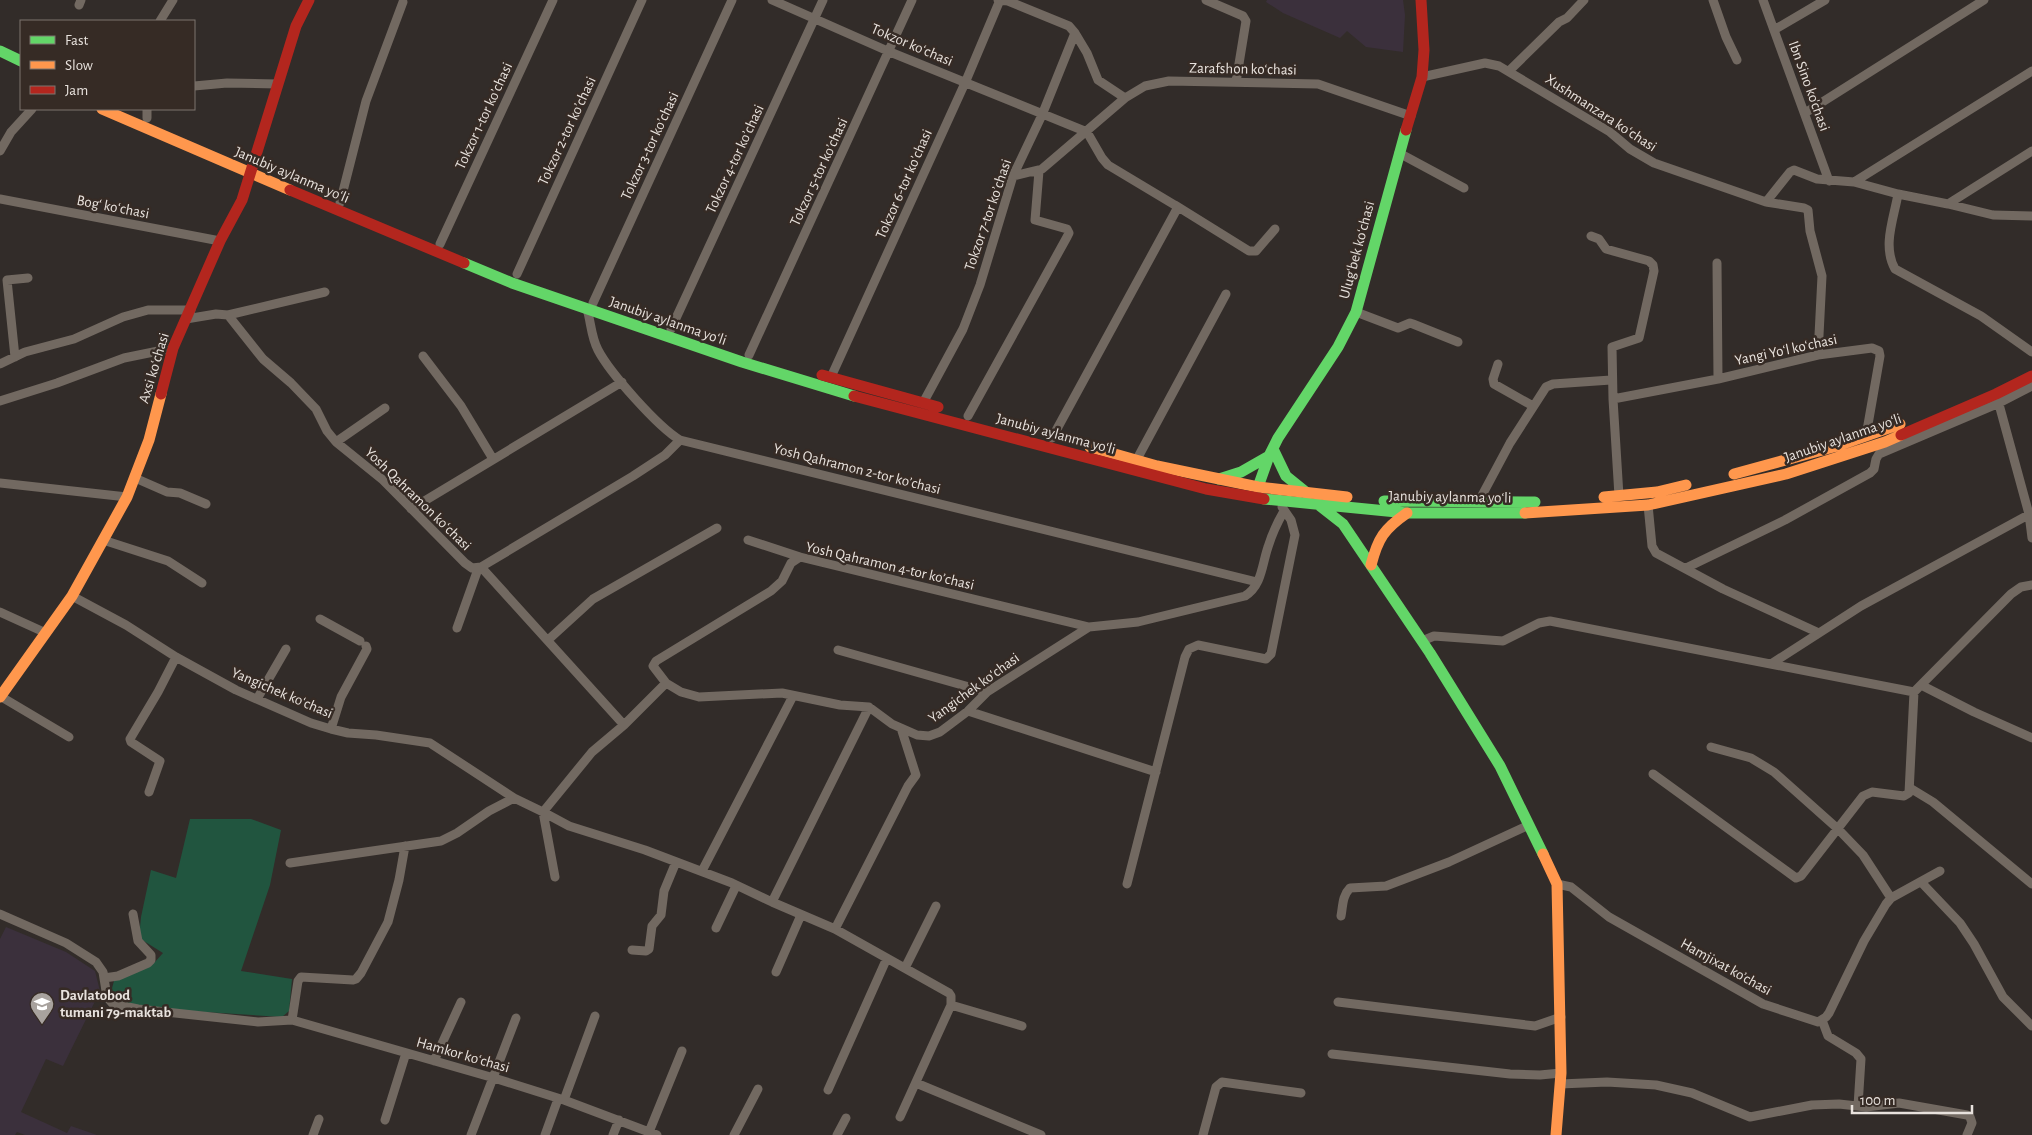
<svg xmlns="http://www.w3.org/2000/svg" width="2032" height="1135" font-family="'Alegreya Sans',sans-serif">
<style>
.education{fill:#3b303c}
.green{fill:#21553f}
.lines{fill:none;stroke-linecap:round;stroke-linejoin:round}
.street{stroke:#726961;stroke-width:9}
.fast{stroke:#63d668;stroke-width:11}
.slow{stroke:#ff974d;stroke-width:11}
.jam{stroke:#b3261e;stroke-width:11}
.labels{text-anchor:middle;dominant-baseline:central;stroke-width:5;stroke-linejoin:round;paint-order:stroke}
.street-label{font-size:15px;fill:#e8e2dd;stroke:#362b25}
.poi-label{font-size:15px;font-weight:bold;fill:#e8e2dd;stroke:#362b25;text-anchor:start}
</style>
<rect width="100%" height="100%" fill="#322c29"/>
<path class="education" d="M1267,0H1403L1405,15L1403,52L1366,47L1347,31L1340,38L1283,13L1266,2Z
M6,927L66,952L95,971L100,991L63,1066L46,1059L21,1112L67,1133L71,1126L97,1135H25L17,1132L15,1135H0V939Z"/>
<path class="green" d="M190,819H251L281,830L270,885L241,971L292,979L289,1011L282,1017L174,1010L120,1003L111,992L114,981L155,962L163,953L139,938L141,917L151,870L176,878Z"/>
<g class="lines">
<path class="street" d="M772,0L890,52L1087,132L1102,158L1108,165L1178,207L1052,438
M998,0L1008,1L1069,26L1075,33L1087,53L1098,80L1125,98
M1206,0L1243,16L1246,21L1236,82
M1713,0L1726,37L1737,60
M1763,0L1829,181
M79,5L81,0
M160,21L173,0
M1774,30L1825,0
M1509,71L1559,22L1567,18L1584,0
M1422,77L1485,63L1499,66L1610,132L1630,149L1654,163L1766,202L1804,208L1808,210L1810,231L1822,276L1818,355
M194,86L227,83L278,84
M147,109V118
M1805,113L1984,0
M0,151L11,132L32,109
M1399,153L1464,188
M1013,176L1042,169L1125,98L1145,86L1169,81L1318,84L1411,116
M1854,182L2032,71
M1898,194L1948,204L2032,151
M0,199L220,241
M1766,202L1790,172L1794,170L1817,179L1854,182L1898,194C1894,218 1882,246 1895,269L1981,316L2032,352
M340,203L366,101L403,2
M1948,204L1993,215L2032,216
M1175,205L1249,251H1256L1275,229
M1591,236L1599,239L1606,249L1649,261L1653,265L1654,271L1639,338L1612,347L1613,399
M440,244L553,0
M1717,263L1718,379
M517,274L642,0
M593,303L732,0
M587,309C591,322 591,337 598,350C610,373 658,427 680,440
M1356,312L1398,328L1410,323L1413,324L1458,342
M228,315L325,292
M186,319L216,314L228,315L263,359L291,383L316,409L327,431L336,442L383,480L465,563L472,568L481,567L624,725
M671,329L823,0
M749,355L912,0
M423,356L461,406L493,459
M15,357L7,280L28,278
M0,364L25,352L74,339L123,317L148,310H191
M1498,364L1493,379L1494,384L1533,406
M831,377L965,83L1000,0
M1997,397L2029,514L2032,538
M0,401L57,383L124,358L173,348
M923,403L963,329L980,285L1013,176L1042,115L1075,33
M968,416L1067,237L1069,233L1067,229L1035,220L1039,171L1033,172
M336,442L385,408
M1137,459L1226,294
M135,478L167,492L180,493L206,504
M0,483L127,497
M1619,496L1613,399L1718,379L1818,355L1872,348L1879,351L1880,356L1866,436
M1479,501L1510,443L1546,387L1553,384L1611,380
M1648,505L1652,546L1656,553L1723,589L1819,633
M411,509L622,382
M103,540L168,561L202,583
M748,540L800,557
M481,567L633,476L665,455L680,440L1257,582
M1686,568L1785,520L1870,473L1874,469L1876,459L1879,454L1999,403L2032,386
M72,596L126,625L176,657L236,690L311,723L331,729L348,733L376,735L430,743L514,798L543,812L569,826L645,850L732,883L772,902L835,929L949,993L951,996V1005L900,1117
M0,612L46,633
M320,619L360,641
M1089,627L800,557L791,563L782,581L771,591L656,661L653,666L666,683L681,692L699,697L782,693L840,705L869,707L892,724L917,735L929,736L940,732L968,711L987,692L1089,627L1138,622L1245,596C1262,586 1262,564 1268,547C1272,534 1277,523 1284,511
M457,628L478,569
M548,640L593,599L717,528
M1422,641L1434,636L1503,641L1539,623L1550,621L1914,692L2011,594L2021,587L2032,585
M838,650L987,692
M1771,664L1861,606L2032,513
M1921,685L1974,712L2032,738
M0,696L69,737
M257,699L286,649
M968,711L1156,772
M331,729L341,697L367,649L366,646
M1711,747L1751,758L1774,772L1838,829L1863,855L1891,898
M1653,774L1796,878L1801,876L1863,796L1872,792L1904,796L1909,793L1914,692
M1910,788L1933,802L2032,884
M149,792L160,761L131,742L130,739L158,692L176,657
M290,863L441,841L457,833L489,811L514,798
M702,871L793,696
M555,877L543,812L592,752L624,725L666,683
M1921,882L1960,923L1974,944L2003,997L2032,1026
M1127,884L1185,657L1189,649L1198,645L1266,659L1271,654L1295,535L1291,520L1282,507
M1557,884L1571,887L1609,917L1763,1004L1818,1022L1826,1017L1829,1013L1864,941L1886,904L1891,898L1940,871
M772,902L869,707
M0,914L66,943L96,962L103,972L107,997L113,1004L138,1009L258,1022L292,1020L494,1078L564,1100L657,1135
M1341,916C1343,906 1342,896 1350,888L1386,886L1449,862L1529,825
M716,928L736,886
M835,929L908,786L916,775L901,728
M632,950L646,951L649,949L652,926L661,915L664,891L676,862
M905,968L936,906
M776,972L801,915
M104,978L118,976L148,963L151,960V955L138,941L133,914
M1338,1002L1535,1026L1561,1017
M951,1005L1022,1026
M292,1020L298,981L301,977L353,980L356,979L361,973L388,922L399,880L405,846
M1822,1020L1828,1036L1856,1053L1861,1059L1858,1106
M1332,1054L1510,1074L1540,1075L1561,1073
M434,1061L461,1002
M916,1083L1041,1135
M1560,1084L1607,1082L1656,1085L1692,1093L1750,1117L1812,1105L1839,1104L1866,1107L1899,1103L1967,1115L1970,1117L1972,1123L1967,1135
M828,1090L887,958
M564,1100L595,1016
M385,1120L406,1053
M649,1132L682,1051
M313,1135L319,1119
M471,1135L516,1018
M545,1135L558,1099
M613,1135L619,1120
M734,1135L758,1089
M837,1135L846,1118
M1203,1135L1216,1087L1222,1082L1301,1093"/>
<path class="fast" d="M0,51L21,61
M464,263L512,283L742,362L854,396
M1273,449L1286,476L1307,493
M1219,479L1241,472L1269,456
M1258,487L1269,456L1278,438L1338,347L1356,312L1406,130
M1264,499L1407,513H1525
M1384,501L1535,502
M1320,506L1343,524L1430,653L1500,766L1543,854"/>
<path class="slow" d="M102,109L290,190
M1090,447L1157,466L1258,487L1347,497
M1734,474L1837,446L1900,424
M1604,497L1657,492L1686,485
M1525,513L1648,505L1786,474L1885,442L1901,435
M1371,565C1378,538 1384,529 1407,513
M0,697L72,596L127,497L149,440L161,394
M1543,854L1557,884L1561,1073L1556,1135"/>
<path class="jam" d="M1406,130L1422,77L1424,50L1421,0
M290,190L464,263
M822,375L938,407
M161,394L173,348L220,241L242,200L296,26L309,0
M854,396L1206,489L1264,499
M1901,435L1996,394L2032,376"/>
</g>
<defs>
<g id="school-pin" transform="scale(1.25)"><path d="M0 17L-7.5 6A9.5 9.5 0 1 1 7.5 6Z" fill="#a8a29e" stroke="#362b25"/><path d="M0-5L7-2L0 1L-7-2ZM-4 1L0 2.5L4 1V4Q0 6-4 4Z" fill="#fff"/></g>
</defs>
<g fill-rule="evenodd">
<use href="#school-pin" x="42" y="1004"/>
</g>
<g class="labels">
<g class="street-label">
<text transform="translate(912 45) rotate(23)">Tokzor koʻchasi</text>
<text transform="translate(1243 69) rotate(1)">Zarafshon koʻchasi</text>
<text transform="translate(1809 86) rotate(70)">Ibn Sino ko'chasi</text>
<text transform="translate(1601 113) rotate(33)">Xushmanzara koʻchasi</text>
<text transform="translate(484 116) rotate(-65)">Tokzor 1-tor koʼchasi</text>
<text transform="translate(567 131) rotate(-65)">Tokzor 2-tor koʼchasi</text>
<text transform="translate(650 146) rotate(-65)">Tokzor 3-tor koʼchasi</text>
<text transform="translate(735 159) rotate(-65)">Tokzor 4-tor koʼchasi</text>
<text transform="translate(819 172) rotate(-65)">Tokzor 5-tor koʼchasi</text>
<text transform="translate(292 175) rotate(23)">Janubiy aylanma yoʻli</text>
<text transform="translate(904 184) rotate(-66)">Tokzor 6-tor koʼchasi</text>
<text transform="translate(113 207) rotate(11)">Bogʻ koʻchasi</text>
<text transform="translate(988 215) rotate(-71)">Tokzor 7-tor koʼchasi</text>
<text transform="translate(1357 250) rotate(-75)">Ulugʻbek koʻchasi</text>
<text transform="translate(668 321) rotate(19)">Janubiy aylanma yoʻli</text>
<text transform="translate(1786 350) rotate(-12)">Yangi Yoʻl koʻchasi</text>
<text transform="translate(154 368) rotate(-73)">Axsi koʻchasi</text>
<text transform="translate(1056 434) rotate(15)">Janubiy aylanma yoʻli</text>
<text transform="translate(1843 438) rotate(-19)">Janubiy aylanma yoʻli</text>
<text transform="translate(857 469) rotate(14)">Yosh Qahramon 2-tor koʼchasi</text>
<text transform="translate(1450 497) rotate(1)">Janubiy aylanma yoʻli</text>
<text transform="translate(418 499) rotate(44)">Yosh Qahramon koʻchasi</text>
<text transform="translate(890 566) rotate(13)">Yosh Qahramon 4-tor koʼchasi</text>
<text transform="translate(974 688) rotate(-36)">Yangichek koʻchasi</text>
<text transform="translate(282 693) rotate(23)">Yangichek koʻchasi</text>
<text transform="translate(1726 967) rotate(29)">Hamjixat ko’chasi</text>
<text transform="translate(463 1055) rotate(16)">Hamkor koʻchasi</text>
</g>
<g class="poi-label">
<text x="60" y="995">Davlatobod<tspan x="60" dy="17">tumani 79-maktab</tspan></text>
</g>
</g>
<rect x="20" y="20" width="175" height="90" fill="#362b25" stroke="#7d746f"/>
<rect x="30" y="36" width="25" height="8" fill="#63d668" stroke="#7d746f"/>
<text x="65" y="45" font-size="15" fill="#e8e2dd">Fast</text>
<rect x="30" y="61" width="25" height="8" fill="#ff974d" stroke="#7d746f"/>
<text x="65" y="70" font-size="15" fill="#e8e2dd">Slow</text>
<rect x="30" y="86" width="25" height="8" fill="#b3261e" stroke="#7d746f"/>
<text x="65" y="95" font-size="15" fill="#e8e2dd">Jam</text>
<path d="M1852 1105v8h120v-8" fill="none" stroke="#e8e2dd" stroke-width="2.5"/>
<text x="1860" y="1105" font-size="15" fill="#e8e2dd" stroke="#362b25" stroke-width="4" paint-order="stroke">100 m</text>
</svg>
